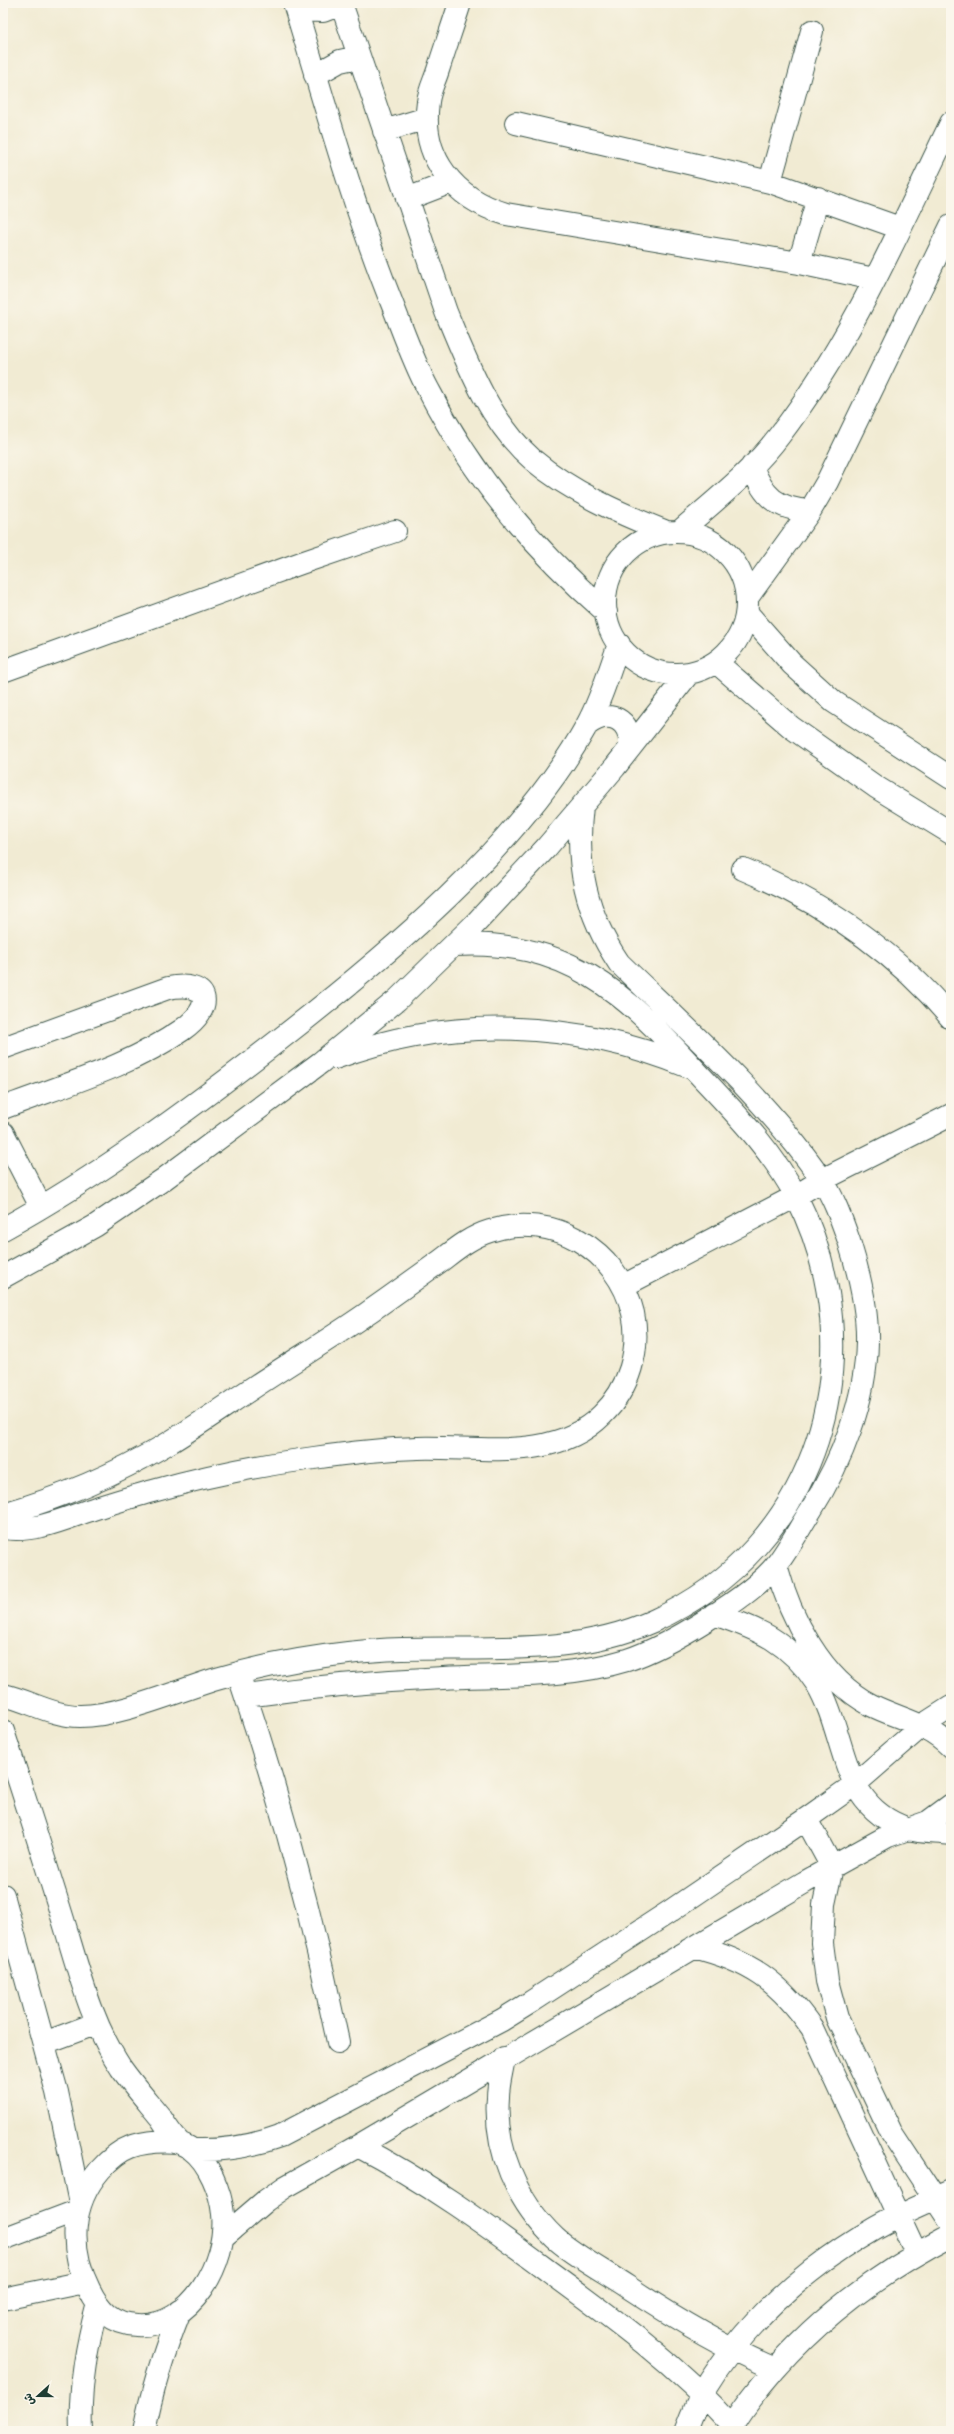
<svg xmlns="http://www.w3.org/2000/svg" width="954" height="2434" font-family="Delius,'Playpen Sans Arabic',sans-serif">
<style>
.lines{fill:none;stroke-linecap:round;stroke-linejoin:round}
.minor-casing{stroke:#3e574c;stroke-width:24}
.minor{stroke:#fff;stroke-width:22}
</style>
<rect width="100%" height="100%" fill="#fbf7ec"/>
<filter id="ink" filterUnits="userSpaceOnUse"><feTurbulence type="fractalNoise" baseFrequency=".025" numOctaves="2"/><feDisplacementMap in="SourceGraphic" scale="8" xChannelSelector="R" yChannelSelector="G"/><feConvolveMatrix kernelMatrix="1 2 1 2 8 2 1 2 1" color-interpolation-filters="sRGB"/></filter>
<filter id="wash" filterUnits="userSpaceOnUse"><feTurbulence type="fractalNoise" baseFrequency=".012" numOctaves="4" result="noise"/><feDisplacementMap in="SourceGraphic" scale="16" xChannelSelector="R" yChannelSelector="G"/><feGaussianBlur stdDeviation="0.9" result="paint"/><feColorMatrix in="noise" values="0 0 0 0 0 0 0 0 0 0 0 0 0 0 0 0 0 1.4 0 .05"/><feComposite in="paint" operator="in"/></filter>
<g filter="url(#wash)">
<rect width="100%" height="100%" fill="#f1ebd3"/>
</g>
<g filter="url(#ink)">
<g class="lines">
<g class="minor-casing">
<path id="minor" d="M294,3C325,104 353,207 393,306C404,334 414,363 428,389C474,478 532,547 606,612
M341,3L446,312C467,363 490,423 533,460C571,492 619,513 664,531
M460,3C453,25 445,48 438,70C435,80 429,91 428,102C420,158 455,199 506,214L799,263L874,279
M297,10L323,11L344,3
M315,75L340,61L358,57
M516,123L770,182L900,228
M384,131L427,118
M770,182L812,31
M407,199L451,182
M799,263L818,198
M752,466C763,497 777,509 810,511
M679,532C713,502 751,473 779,436C852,341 899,230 951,123
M605 603a71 71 0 1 1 142 0a71 71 0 1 1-142 0Z
M747,598L810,511L827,482L951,226
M747,613L792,664L834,702L951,778
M716,662L791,727L876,787L951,833
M3,671L301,563L395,531
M587,725C609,708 632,719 630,748
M743,869C825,903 894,950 951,1018
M3,1048L168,988C212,980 214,1008 182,1030C129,1067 63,1085 3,1108
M335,1058C451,1015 575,1020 689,1067
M3,1133L41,1207
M3,1229C101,1175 190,1109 279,1040C387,956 520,846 587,725C601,700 609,672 619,644
M3,1277L95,1226L164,1179L320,1063L397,1000L473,926L546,848L615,767L689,673
M623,1286L796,1196L822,1180L951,1115
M3,1514C60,1498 116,1474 167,1444C197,1426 225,1406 254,1387C292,1362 330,1339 366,1314C391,1297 415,1279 439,1262C455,1250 470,1237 490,1231C552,1211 618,1249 633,1313C641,1350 629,1389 602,1415C554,1463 479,1446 418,1448C383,1449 348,1453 314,1458C260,1465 206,1476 153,1491C134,1496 115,1502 96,1508C66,1518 36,1533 3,1528
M776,1565C790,1617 821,1679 871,1705C901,1720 926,1722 951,1747
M714,1614C759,1629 790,1642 817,1684C848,1736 838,1807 909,1829C922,1833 938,1832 951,1834
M241,1682C281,1801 313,1920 338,2042
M3,1695C30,1701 52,1716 80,1716C119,1716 175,1692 213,1680C257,1667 303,1658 348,1653C449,1640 557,1664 653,1621C819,1547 877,1356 796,1196C770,1147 732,1110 695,1070C624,992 566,938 454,945
M246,1696C311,1687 377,1681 443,1678C504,1675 568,1678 627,1660C667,1647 751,1597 777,1564C790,1547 800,1527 811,1510C842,1461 866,1400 867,1342C868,1308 859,1273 849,1241C842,1221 833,1195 820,1177C766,1099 687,1029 619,963C586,914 575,864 582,806
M3,1731C23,1792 42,1852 61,1913C78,1967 90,2021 121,2068C133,2085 148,2102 161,2118C166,2126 172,2135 179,2142C182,2145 188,2146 191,2149C209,2162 221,2193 223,2214C228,2261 191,2329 137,2325C112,2324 99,2310 89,2289C69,2249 70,2205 100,2170C108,2161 119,2151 130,2147C146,2141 162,2141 179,2142
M806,1819L832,1867L824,1904L822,1943L827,1981L837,2018L891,2132L951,2223
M3,1895L57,2092L80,2203
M694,1947C750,1961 779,1981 812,2028L916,2253
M44,2043L95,2024
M504,2058C502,2071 498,2084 498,2097C494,2149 517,2202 555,2238C572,2254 607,2273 628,2287C675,2318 723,2347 775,2369
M358,2146C427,2182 485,2224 547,2270C614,2319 677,2365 732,2426
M193,2150C224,2151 250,2147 280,2136L502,2020L531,2002L669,1912L806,1819L854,1785L923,1725L951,1707
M224,2236L265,2201L285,2187L358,2146L805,1882L888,1836L928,1822L951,1805
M3,2239L77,2211
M3,2299L85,2282
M81,2431C79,2388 86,2348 97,2307
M144,2431C152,2389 164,2351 180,2311
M686,2431C691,2418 696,2404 703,2392C760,2298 849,2232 951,2192
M730,2431C737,2415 750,2400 761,2386C813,2321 878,2273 951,2235"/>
</g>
<use href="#minor" class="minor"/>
</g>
</g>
<rect width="954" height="2434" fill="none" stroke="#fbf7ec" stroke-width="16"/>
<g transform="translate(38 2396) rotate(249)" stroke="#fbf7ec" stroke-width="3" paint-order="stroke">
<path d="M0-3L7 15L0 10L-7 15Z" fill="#1f3d34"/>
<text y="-6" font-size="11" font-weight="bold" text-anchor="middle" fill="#1f3d34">ش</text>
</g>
</svg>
